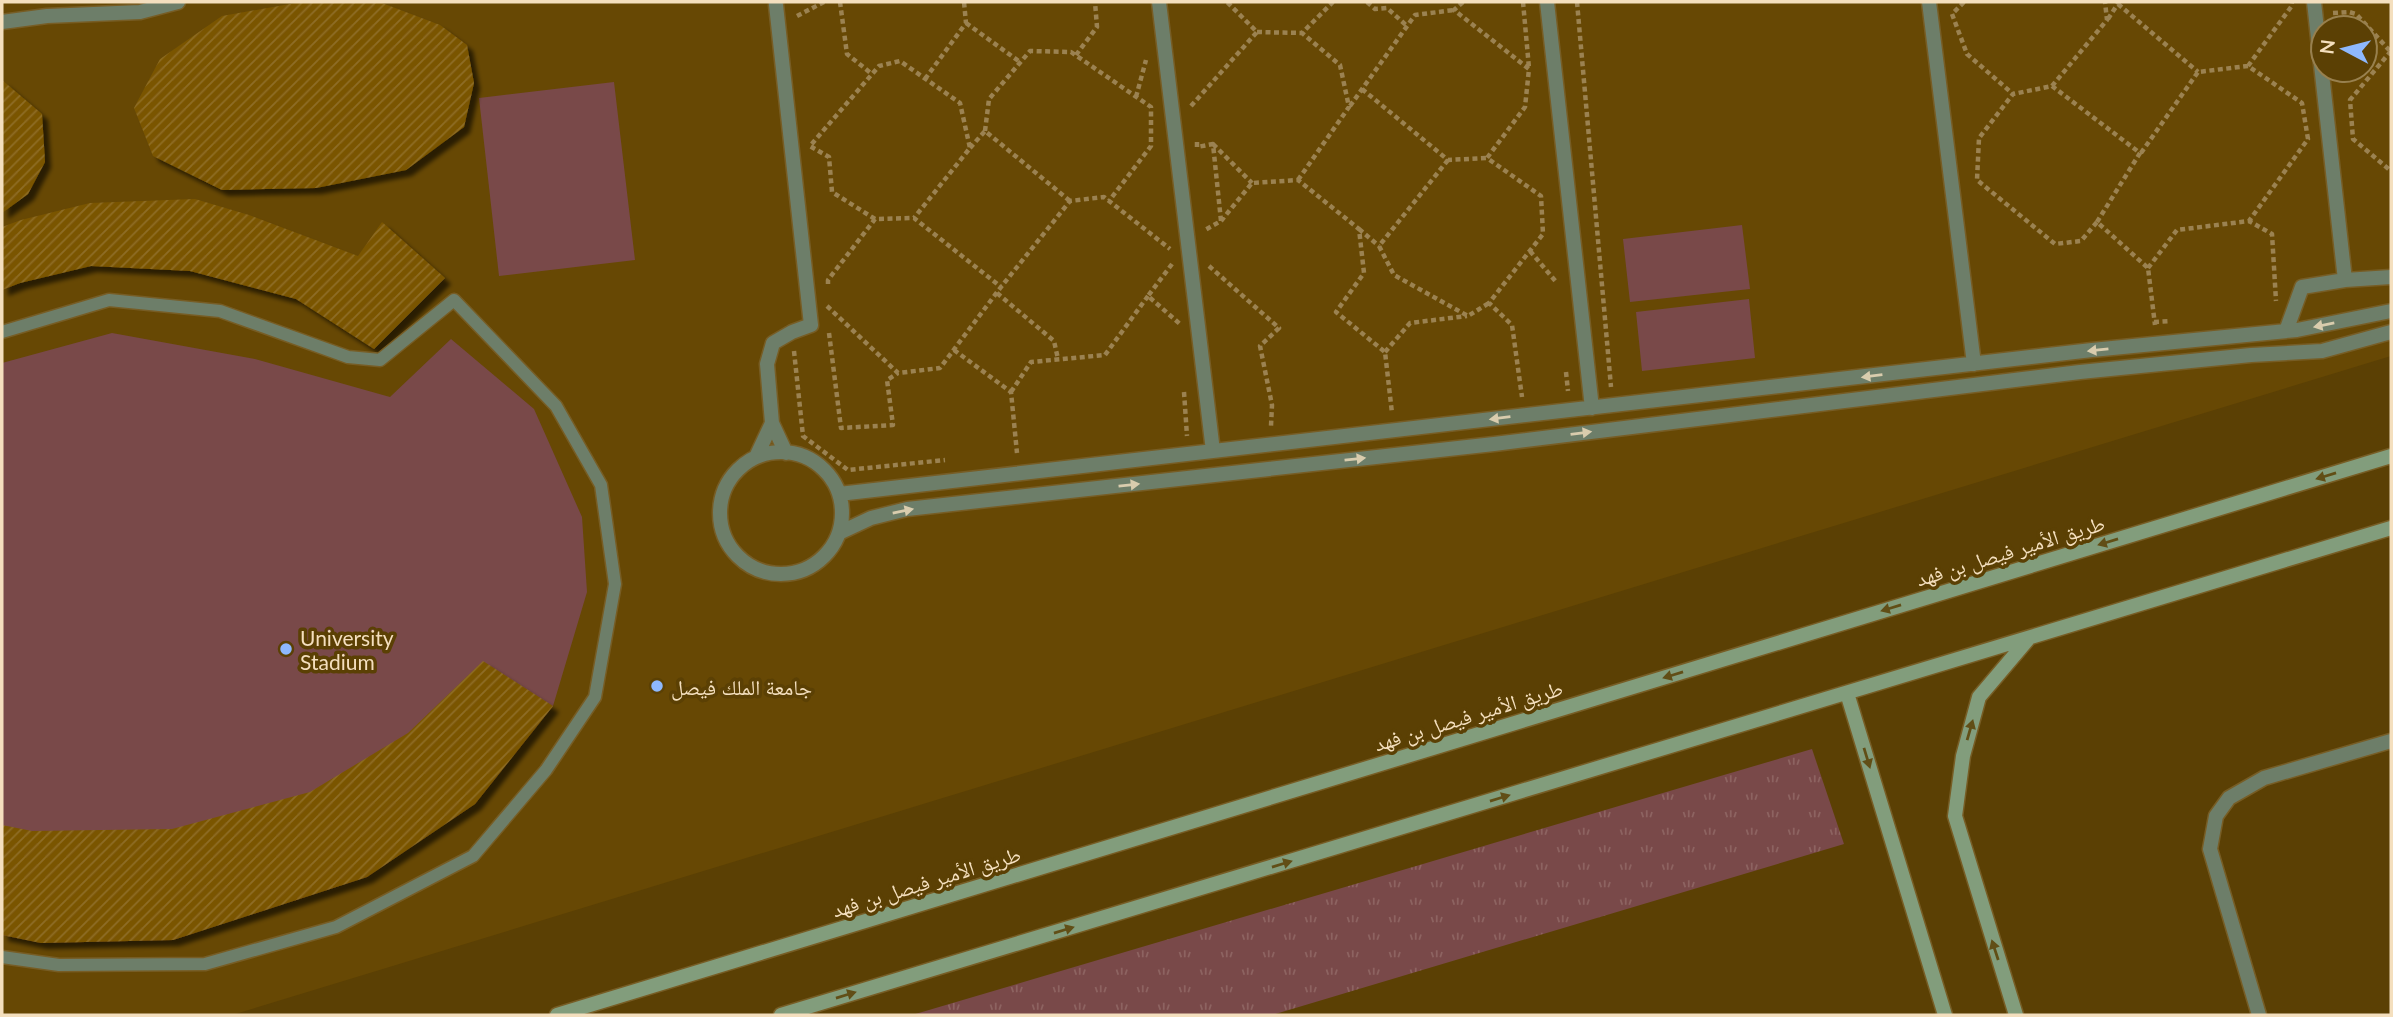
<svg xmlns="http://www.w3.org/2000/svg" width="2393" height="1017" font-family="Lato,'Noto Naskh Arabic',sans-serif">
<style>
.built{fill:#674804;fill-rule:evenodd}
.grass{fill:#794949}
.park{fill:url(#park-tufts)}
.building{fill:url(#building-hatch);filter:url(#shadow)}
.lines{fill:none;stroke-linecap:round;stroke-linejoin:round}
.service-casing{stroke:#775d25;stroke-width:15}
.pedestrian-casing{stroke:#775d25;stroke-width:17}
.minor-casing{stroke:#775d25;stroke-width:17}
.secondary-casing{stroke:#775d25;stroke-width:17}
.path{stroke:#9b8251;stroke-width:4.5;stroke-dasharray:5 3.5;stroke-linecap:butt}
.service{stroke:#6d7e69;stroke-width:12}
.pedestrian{stroke:#6d7e69;stroke-width:14}
.minor{stroke:#6d7e69;stroke-width:14}
.secondary{stroke:#829d7c;stroke-width:14}
.oneway{fill:#d9ccad}
.oneway2{fill:#614e16}
.poi-dot{fill:#8eb8fd;stroke:#5b4004;stroke-width:2.5}
.labels{text-anchor:middle;dominant-baseline:central;stroke-width:7;stroke-linejoin:round;paint-order:stroke}
.street-label{font-size:21px;fill:#f4dfbe;stroke:#5b4004}
.poi-label{font-size:21px;fill:#f4dfbe;stroke:#5b4004;text-anchor:start}
</style>
<defs>
<pattern id="park-tufts" width="24" height="20" patternUnits="userSpaceOnUse" patternTransform="scale(1.75)"><rect width="24" height="20" fill="#794949"/><path d="M3 7l-1-3M5 7V3M7 7l1-3M15 17l-1-3M17 17v-4M19 17l1-3" fill="none" stroke="#8d6361"/></pattern>
<pattern id="building-hatch" width="6" height="6" patternUnits="userSpaceOnUse" patternTransform="scale(1.75)"><rect width="6" height="6" fill="#7a5502"/><path d="M-1 1l2-2M0 6l6-6M5 7l2-2" fill="none" stroke="#8e6d25"/></pattern>
<filter id="shadow"><feDropShadow dx="6" dy="6" stdDeviation="2" flood-color="#0009"/></filter>
</defs>
<rect width="100%" height="100%" fill="#5b4004"/>
<path class="built" d="M2,2H2391V356L232,1015H2ZM2323,28H2365V70H2323Z"/>
<path class="grass" d="M614,82L635,260L499,276L479,98Z
M1742,225L1750,289L1630,302L1623,239Z
M1749,299L1755,358L1642,371L1636,312Z
M112,333L255,359L390,397L451,339L534,409L582,517L587,592L553,706L475,804L367,877L173,940L41,943L2,935V363Z"/>
<path class="park" d="M1812,749L1844,844L1272,1015H912Z"/>
<path class="building" d="M301,2L382,3L440,25L467,45L474,83L464,127L406,170L316,188L222,190L153,156L134,108L160,59L222,16Z
M2,80L42,114L45,162L28,194L2,213Z
M195,199L249,215L358,256L382,222L445,278L374,349L296,299L190,271L91,266L20,283L2,290V227L21,220L90,203Z
M483,661L553,706L475,804L367,877L173,940L41,943L2,935V825L32,831L172,829L310,792L408,733Z"/>
<g class="lines">
<g class="service-casing">
<path id="service" d="M2,332L109,300L220,311L348,357L380,360L454,300L556,406L601,485L615,584L595,697L546,770L473,856L336,927L205,964L59,965L2,957"/>
</g>
<g class="pedestrian-casing">
<path id="pedestrian" d="M2,22L47,16L140,12L178,2"/>
</g>
<g class="minor-casing">
<path id="minor" d="M1159,2L1213,451
M1547,2L1592,408
M1929,2L1974,364
M2314,2L2345,280
M2286,331L2302,287L2345,280L2391,277
M772,423L767,364L773,343L792,332L811,325L776,5
M720 513a61 61 0 1 1 122 0a61 61 0 1 1-122 0Z
M756,457L772,423L786,453
M839,494L2092,350L2297,330L2391,311
M839,533L871,518L907,509L1494,444L2080,372L2251,355L2322,351L2391,332
M2259,1015L2210,849L2216,816L2229,798L2264,778L2391,741"/>
</g>
<g class="secondary-casing">
<path id="secondary" d="M1847,693L1945,1015
M557,1015L2391,456
M781,1015L2391,528
M2016,1015L1955,816L1963,756L1979,697L2029,638"/>
</g>
<path class="path" d="M840,2L847,54L872,74
M1367,2L1375,9L1387,8L1407,26
M1463,2L1454,10L1529,69L1525,107L1487,158L1541,196L1543,234L1489,303L1512,325L1522,397
M1523,2L1529,68
M1577,2L1611,387
M1964,2L1952,14L1967,54L2013,94
M2118,4L2198,72
M2333,13L2349,12L2356,14L2390,51
M797,16L824,2
M2108,19L2119,2
M966,23L1020,62
M1257,32L1302,33
M2391,51L2350,100L2353,139L2391,171
M1076,55L1097,27L1095,2
M2248,66L2291,7L2292,2
M925,79L966,23L964,2
M2052,86L2107,20L2105,2
M1362,89L1448,160L1487,158
M1136,97L1146,60
M1191,106L1257,32L1227,2
M1350,106L1415,15L1454,10
M985,131L989,99L1030,51L1071,52L1151,107V146L1109,201
M1197,142V147L1213,144L1221,221L1205,230
M1213,144L1252,183
M970,148L985,131L1070,201
M2141,153L2198,72L2248,66L2302,103L2308,139L2249,221
M1448,160L1379,246L1394,275L1468,316L1489,303
M1298,180L1349,107L1340,65L1302,33L1333,2
M875,219L832,192L829,157L810,146L879,66L900,61L960,103L970,148L914,218
M1221,221L1252,183L1298,180L1359,229L1364,273L1336,312L1385,352L1392,413
M2097,222L2140,153L2052,86L2013,94L1979,138L1977,180L2055,244L2081,241L2097,222L2148,268L2155,325
M1359,229L1379,246
M1530,251L1557,283
M1172,264L1148,296L1180,324
M1209,266L1279,328L1260,346L1272,405L1271,426
M2148,268L2177,230L2249,221L2272,234L2276,301
M828,284V280L875,219L914,218L1001,287
M997,293L1054,341L1058,359
M827,306L898,373L940,368L1001,287L1070,201L1104,197L1170,249
M2154,322L2171,321
M829,333L841,428L893,425L887,380L898,373
M954,350L1011,392L1017,453
M794,351L803,436L848,470L945,460
M1385,352L1410,323L1467,316
M1566,372L1568,391
M1011,392L1031,362L1105,355L1148,296
M1184,392L1187,436"/>
<use href="#service" class="service"/>
<use href="#pedestrian" class="pedestrian"/>
<use href="#minor" class="minor"/>
<use href="#secondary" class="secondary"/>
</g>
<defs><path id="oneway-solid" d="M-6-.8H1V-3.2L6.5 0L1 3.2V.8H-6Z" transform="scale(1.75)"/></defs>
<g class="oneway">
<use href="#oneway-solid" transform="translate(2324 325) rotate(169)"/>
<use href="#oneway-solid" transform="translate(2098 350) rotate(174)"/>
<use href="#oneway-solid" transform="translate(1872 376) rotate(173)"/>
<use href="#oneway-solid" transform="translate(1500 418) rotate(173)"/>
<use href="#oneway-solid" transform="translate(1581 433) rotate(-7)"/>
<use href="#oneway-solid" transform="translate(1355 459) rotate(-6)"/>
<use href="#oneway-solid" transform="translate(1129 485) rotate(-6)"/>
<use href="#oneway-solid" transform="translate(903 511) rotate(-11)"/>
</g>
<g class="oneway2">
<use href="#oneway-solid" transform="translate(2326 476) rotate(163)"/>
<use href="#oneway-solid" transform="translate(2108 542) rotate(163)"/>
<use href="#oneway-solid" transform="translate(1891 608) rotate(163)"/>
<use href="#oneway-solid" transform="translate(1673 675) rotate(163)"/>
<use href="#oneway-solid" transform="translate(1970 730) rotate(-74)"/>
<use href="#oneway-solid" transform="translate(1867 758) rotate(73)"/>
<use href="#oneway-solid" transform="translate(1500 798) rotate(-17)"/>
<use href="#oneway-solid" transform="translate(1282 864) rotate(-17)"/>
<use href="#oneway-solid" transform="translate(1064 930) rotate(-17)"/>
<use href="#oneway-solid" transform="translate(1995 950) rotate(-108)"/>
<use href="#oneway-solid" transform="translate(846 995) rotate(-17)"/>
</g>
<g class="poi-dot">
<circle cx="286" cy="649" r="7"/>
<circle cx="657" cy="686" r="7"/>
</g>
<g class="labels">
<g class="street-label">
<text transform="translate(2010 550) rotate(-17)">طريق الأمير فيصل بن فهد</text>
<text transform="translate(1468 715) rotate(-17)">طريق الأمير فيصل بن فهد</text>
<text transform="translate(926 881) rotate(-17)">طريق الأمير فيصل بن فهد</text>
</g>
<g class="poi-label">
<text x="300" y="637">University<tspan x="300" dy="24">Stadium</tspan></text>
<text x="671" y="686">جامعة الملك فيصل</text>
</g>
</g>
<rect width="2393" height="1017" fill="none" stroke="#f4dfbe" stroke-width="7"/>
<g transform="translate(2344 49) rotate(277)"><circle r="33" fill="#5b4004" stroke="#98804e" stroke-width="2"/>
<path d="M0-5L12 26L0 18L-12 26Z" fill="#8eb8fd"/>
<text y="-10" font-size="19" font-weight="bold" text-anchor="middle" fill="#f4dfbe">N</text>
</g>
</svg>
